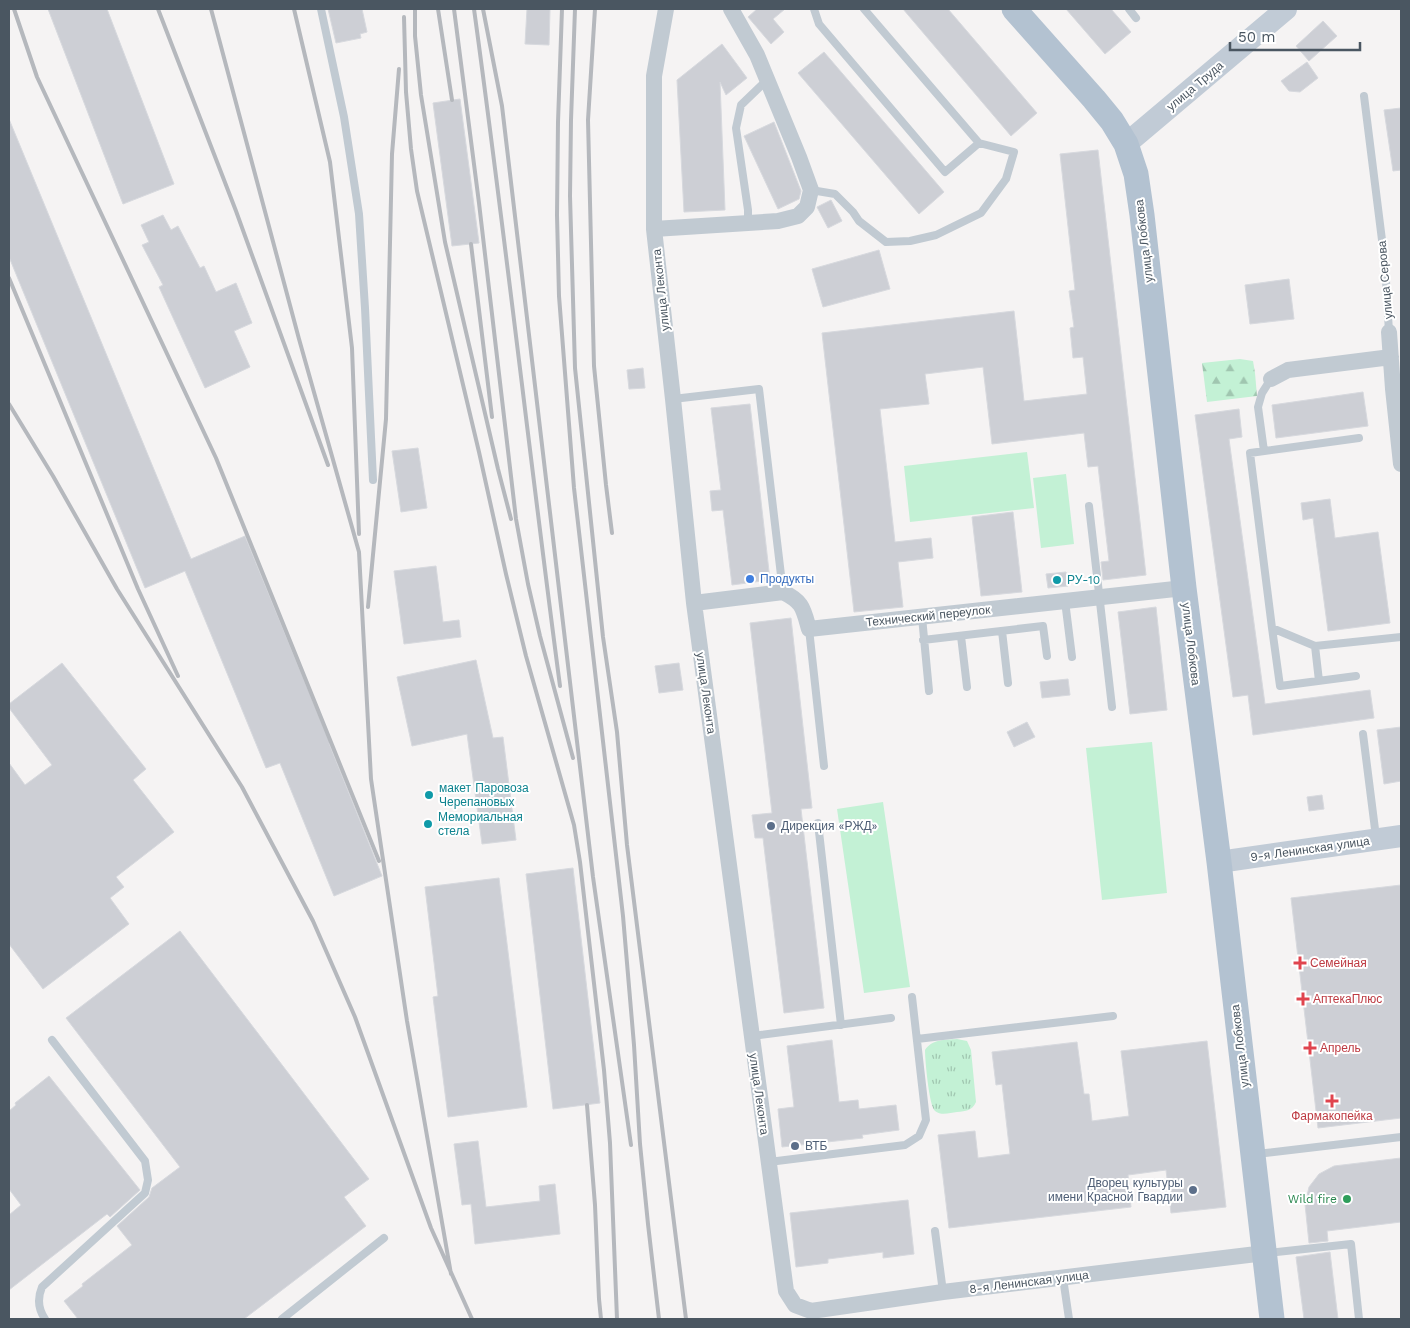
<svg xmlns="http://www.w3.org/2000/svg" width="1410" height="1328" font-family="'Work Sans',sans-serif">
<style>
.grass{fill:url(#grass-tufts)}
.forest{fill:url(#forest-firs)}
.garden{fill:#c3f1d5}
.building{fill:#cdcfd5;stroke:#d7d9de}
.lines{fill:none;stroke-linecap:round;stroke-linejoin:round}
.lane{stroke:#c1cad2;stroke-width:8}
.street{stroke:#c1cad2;stroke-width:16}
.secondary{stroke:#c1cbd6;stroke-width:22}
.primary{stroke:#b3c2d1;stroke-width:25}
.rail{stroke:#b5b8bd;stroke-width:4}
.shop-dot{fill:#3f7fe0;stroke:#fff;stroke-width:2}
.culture-dot{fill:#0f9aa8;stroke:#fff;stroke-width:2}
.service-dot{fill:#5c6f8a;stroke:#fff;stroke-width:2}
.health-dot{fill:#e0444e;stroke:#fff;stroke-width:2}
.leisure-dot{fill:#2e9e5b;stroke:#fff;stroke-width:2}
.labels{text-anchor:middle;dominant-baseline:central;stroke-width:4;stroke-linejoin:round;paint-order:stroke}
.street-label{font-size:12px;fill:#4a5661;stroke:#fff}
.shop-label{font-size:12px;fill:#366cbe;stroke:#fff;text-anchor:start}
.culture-label{font-size:12px;fill:#0d838f;stroke:#fff;text-anchor:start}
.service-label{font-size:12px;fill:#4e5e75;stroke:#fff;text-anchor:start}
.health-label{font-size:12px;fill:#be3a42;stroke:#fff;text-anchor:start}
.leisure-label{font-size:12px;fill:#27864d;stroke:#fff;text-anchor:end}
</style>
<defs>
<pattern id="grass-tufts" width="24" height="20" patternUnits="userSpaceOnUse" patternTransform="scale(1.25)"><rect width="24" height="20" fill="#c3f1d5"/><path d="M3 7l-1-3M5 7V3M7 7l1-3M15 17l-1-3M17 17v-4M19 17l1-3" fill="none" stroke="#a0c6b0"/></pattern>
<pattern id="forest-firs" width="22" height="20" patternUnits="userSpaceOnUse" patternTransform="scale(1.25)"><rect width="22" height="20" fill="#c3f1d5"/><path d="M5 1l3.5 6h-7zM16 11l3.5 6h-7z" fill="#a0c6b0"/></pattern>
</defs>
<rect width="100%" height="100%" fill="#f5f3f3"/>
<path class="grass" d="M957,1039L967,1041L971,1050L976,1102C972,1111 966,1111 957,1112C950,1113 941,1116 935,1111C929,1106 925,1059 925,1050C932,1039 945,1040 957,1039Z"/>
<path class="forest" d="M1240,359L1253,361L1255,373L1257,396L1207,402L1202,363Z"/>
<path class="garden" d="M1027,452L1034,508L910,522L904,466Z
M1066,474L1074,544L1041,548L1033,478Z
M1152,742L1167,893L1102,900L1086,748Z
M883,802L910,987L864,993L837,809Z"/>
<path class="building" d="M48,9H107L174,184L123,204Z
M328,9H362L367,32L360,34L361,38L336,43Z
M527,9H550L549,45L525,44Z
M757,9H785L773,19L784,32L771,44L748,17Z
M903,9H948L1037,113L1011,136Z
M1066,9H1111L1131,32L1105,54Z
M1323,21L1337,36L1309,61L1296,46Z
M722,44L747,78L726,95L720,82L725,210L684,212L677,80Z
M824,52L944,192L919,214L798,73Z
M1307,62L1318,78L1300,92L1289,91L1281,81Z
M460,99L479,243L452,246L433,103Z
M1401,108V170L1393,171L1384,110Z
M9,119L191,559L245,536L330,743H329L382,876L334,896L280,763L266,768L185,571L145,588L9,257Z
M774,122L801,191L799,199L778,209L744,136Z
M1098,150L1146,575L1103,580L1101,562L1109,561L1098,466L1088,467L1084,433L992,444L983,367L925,374L929,404L880,409L895,542L931,538L933,558L898,562L903,607L854,612L822,333L1014,311L1024,401L1087,394L1083,357L1073,358L1070,328L1074,327L1069,291L1075,290L1060,154Z
M831,200L842,221L828,228L817,207Z
M163,215L171,230L178,226L200,268L204,266L216,292L236,283L252,323L234,331L250,367L205,388L159,287L163,285L142,245L149,242L141,225Z
M879,250L890,289L823,307L812,269Z
M1289,279L1294,319L1250,324L1245,285Z
M643,368L645,388L629,389L627,370Z
M1363,392L1368,426L1276,438L1272,405Z
M750,404L770,580L732,585L723,510L712,511L710,491L721,490L711,408Z
M1239,409L1242,437L1229,439L1265,704L1370,690L1374,718L1253,735L1248,695L1233,697L1195,415Z
M418,448L427,508L401,512L392,451Z
M1330,499L1335,538L1378,532L1390,623L1328,631L1313,518L1303,520L1301,503Z
M1013,512L1022,592L981,596L972,517Z
M436,566L443,622L459,620L461,637L404,644L394,571Z
M1066,572L1068,586L1048,588L1046,574Z
M1156,607L1167,710L1130,714L1118,612Z
M791,618L812,808L801,809L824,1008L784,1013L763,838H755L752,815L772,813L750,623Z
M476,660L493,738L503,737L516,840L482,844L467,734L412,746L397,677Z
M62,663L146,769L133,780L174,832L116,877L124,887L110,898L129,924L43,989L9,944V763L25,785L52,765L9,708V704Z
M679,663L683,690L659,693L655,666Z
M1068,679L1070,695L1042,698L1040,682Z
M1027,722L1035,737L1014,747L1007,732Z
M1401,727V781L1384,784L1377,730Z
M1322,795L1324,809L1309,811L1307,797Z
M573,868L600,1103L553,1109L526,874Z
M499,878L527,1107L448,1117L433,997L438,996L425,887Z
M1401,885V1118L1318,1128L1291,898Z
M180,931L369,1179L344,1197L366,1226L244,1319H78L64,1301L83,1286L82,1284L132,1245L117,1226L149,1197L152,1188L180,1167L66,1018Z
M832,1040L839,1102L858,1100L859,1109L896,1105L899,1130L862,1135L863,1138L782,1147L778,1109L794,1107L787,1046Z
M1207,1041L1226,1207L1171,1213L1166,1170L1128,1175L1131,1207L949,1228L938,1135L975,1131L978,1158L1010,1154L1002,1084L996,1085L992,1052L1077,1042L1084,1094H1089L1092,1121L1129,1116L1121,1051Z
M49,1076L140,1190L110,1217L107,1214L9,1290V1215L21,1205L9,1189V1111L16,1105L15,1103Z
M478,1141L486,1207L540,1201L539,1186L555,1184L560,1234L475,1244L471,1204L462,1205L454,1144Z
M1401,1158V1222L1327,1231L1328,1241L1309,1243L1305,1204L1309,1187L1319,1174L1334,1166Z
M908,1200L914,1254L883,1258V1252L828,1259V1263L796,1267L790,1213Z
M1330,1252L1338,1319H1304L1296,1257Z"/>
<g class="lines">
<path class="lane" d="M321,9L344,117L359,214L365,308L373,480
M814,9L819,24L945,172L979,143L864,9
M1129,9L1136,18
M1364,96L1385,264L1389,332
M811,190L835,194L853,212L859,221L886,242L910,241L936,235L981,213L1006,179L1014,152L979,143
M748,223V210L736,128L741,105L767,80
M673,399L759,389L783,592
M1359,438L1250,453L1272,628L1315,646L1401,637
M1264,451L1258,407L1262,393L1271,379
M1089,506L1112,707
M1065,601L1072,657
M922,617L929,691
M1272,628L1280,686L1356,676
M809,629L824,766
M1002,631L1008,683
M961,636L967,687
M923,640L1043,626L1047,656
M1315,646L1319,681
M1363,734L1376,837
M818,823L841,1025
M752,1036L891,1018
M917,1039L1113,1016
M1257,1154L1401,1137
M769,1162L905,1145L919,1136L926,1120L912,997
M935,1231L943,1292
M1268,1253L1351,1244L1359,1319
M1063,1278L1069,1319
M45,1319C38,1309 37,1299 42,1287L145,1193L148,1180L145,1161L52,1040
M282,1319L384,1238"/>
<path class="street" d="M666,9L654,76V229L673,399L694,603L786,1291L795,1305L811,1311L943,1292L1265,1253
M654,229L778,221L798,216L807,207L811,190L799,157L757,55L731,9
M1389,332L1393,389L1401,464
M1271,379L1288,370L1391,357
M694,603L783,592C803,602 803,608 809,629L1184,588"/>
<path class="secondary" d="M1126,144L1286,9
M1219,862L1401,836"/>
<path class="primary" d="M1014,9L1094,99L1112,121L1126,144L1136,174L1142,215L1184,588L1219,862L1272,1319"/>
<path class="rail" d="M14,9L37,77L216,458L379,861
M158,9L236,211L328,465
M211,9L299,339L359,552L371,779L407,1021L451,1274
M294,9L330,162L352,348L359,534
M415,9V36L421,95L445,242L498,469L511,519
M438,9L452,100
M454,9L479,203L516,519L528,584L540,636L573,758
M474,9C505,234 530,460 560,686
M483,9L502,106L593,877L631,1145
M562,9L558,122L557,215L559,296L574,488L623,916L634,1045L640,1144L648,1224L659,1319
M575,9L571,120L570,196L575,368L603,637L617,732L627,845L686,1319
M595,9L588,120L594,366L606,485L612,533
M404,17L406,92L411,149L417,191L479,452L506,574L526,656L574,825L580,862L604,1070L610,1143L617,1319
M471,244L492,417
M9,278L138,589L178,676
M9,404L53,476L117,589L242,787L313,921L355,1017L431,1228L472,1319
M368,607L386,419L392,154L399,69
M587,1105L595,1205L599,1299L601,1319"/>
</g>
<circle class="shop-dot" cx="750" cy="579" r="5"/>
<g class="culture-dot">
<circle cx="1057" cy="580" r="5"/>
<circle cx="429" cy="795" r="5"/>
<circle cx="428" cy="824" r="5"/>
</g>
<g class="service-dot">
<circle cx="771" cy="826" r="5"/>
<circle cx="795" cy="1146" r="5"/>
<circle cx="1193" cy="1190" r="5"/>
</g>
<g class="health-dot">
<path d="M1297.5 955.5h5v5h5v5h-5v5h-5v-5h-5v-5h5z"/>
<path d="M1300.5 991.5h5v5h5v5h-5v5h-5v-5h-5v-5h5z"/>
<path d="M1307.5 1040.5h5v5h5v5h-5v5h-5v-5h-5v-5h5z"/>
<path d="M1329.5 1093.5h5v5h5v5h-5v5h-5v-5h-5v-5h5z"/>
</g>
<circle class="leisure-dot" cx="1347" cy="1199" r="5"/>
<g class="labels">
<g class="street-label">
<text transform="translate(1195 86) rotate(-40)">улица Труда</text>
<text transform="translate(1144 241) rotate(-97)">улица Лобкова</text>
<text transform="translate(1385 280) rotate(-95)">улица Серова</text>
<text transform="translate(661 290) rotate(-96)">улица Леконта</text>
<text transform="translate(928 616) rotate(-6)">Технический переулок</text>
<text transform="translate(1191 644) rotate(83)">улица Лобкова</text>
<text transform="translate(706 693) rotate(82)">улица Леконта</text>
<text transform="translate(1310 849) rotate(-8)">9-я Ленинская улица</text>
<text transform="translate(1240 1046) rotate(-97)">улица Лобкова</text>
<text transform="translate(759 1094) rotate(82)">улица Леконта</text>
<text transform="translate(1029 1282) rotate(-7)">8-я Ленинская улица</text>
</g>
<g class="shop-label">
<text x="760" y="579">Продукты</text>
</g>
<g class="culture-label">
<text x="1067" y="580">РУ-10</text>
<text x="439" y="788">макет Паровоза<tspan x="439" dy="14">Черепановых</tspan></text>
<text x="438" y="817">Мемориальная<tspan x="438" dy="14">стела</tspan></text>
</g>
<g class="service-label">
<text x="781" y="826">Дирекция «РЖД»</text>
<text x="805" y="1146">ВТБ</text>
<text x="1183" y="1183" text-anchor="end">Дворец культуры<tspan x="1183" dy="14">имени Красной Гвардии</tspan></text>
</g>
<g class="health-label">
<text x="1310" y="963">Семейная</text>
<text x="1313" y="999">АптекаПлюс</text>
<text x="1320" y="1048">Апрель</text>
<text x="1332" y="1116" text-anchor="middle">Фармакопейка</text>
</g>
<g class="leisure-label">
<text x="1337" y="1199">Wild fire</text>
</g>
</g>
<rect width="1410" height="1328" fill="none" stroke="#4a5661" stroke-width="20"/>
<path d="M1230 42v8h130v-8" fill="none" stroke="#4a5661" stroke-width="2.5"/>
<text x="1238" y="42" font-size="15" fill="#4a5661" stroke="#ffffff" stroke-width="4" paint-order="stroke">50 m</text>
</svg>
